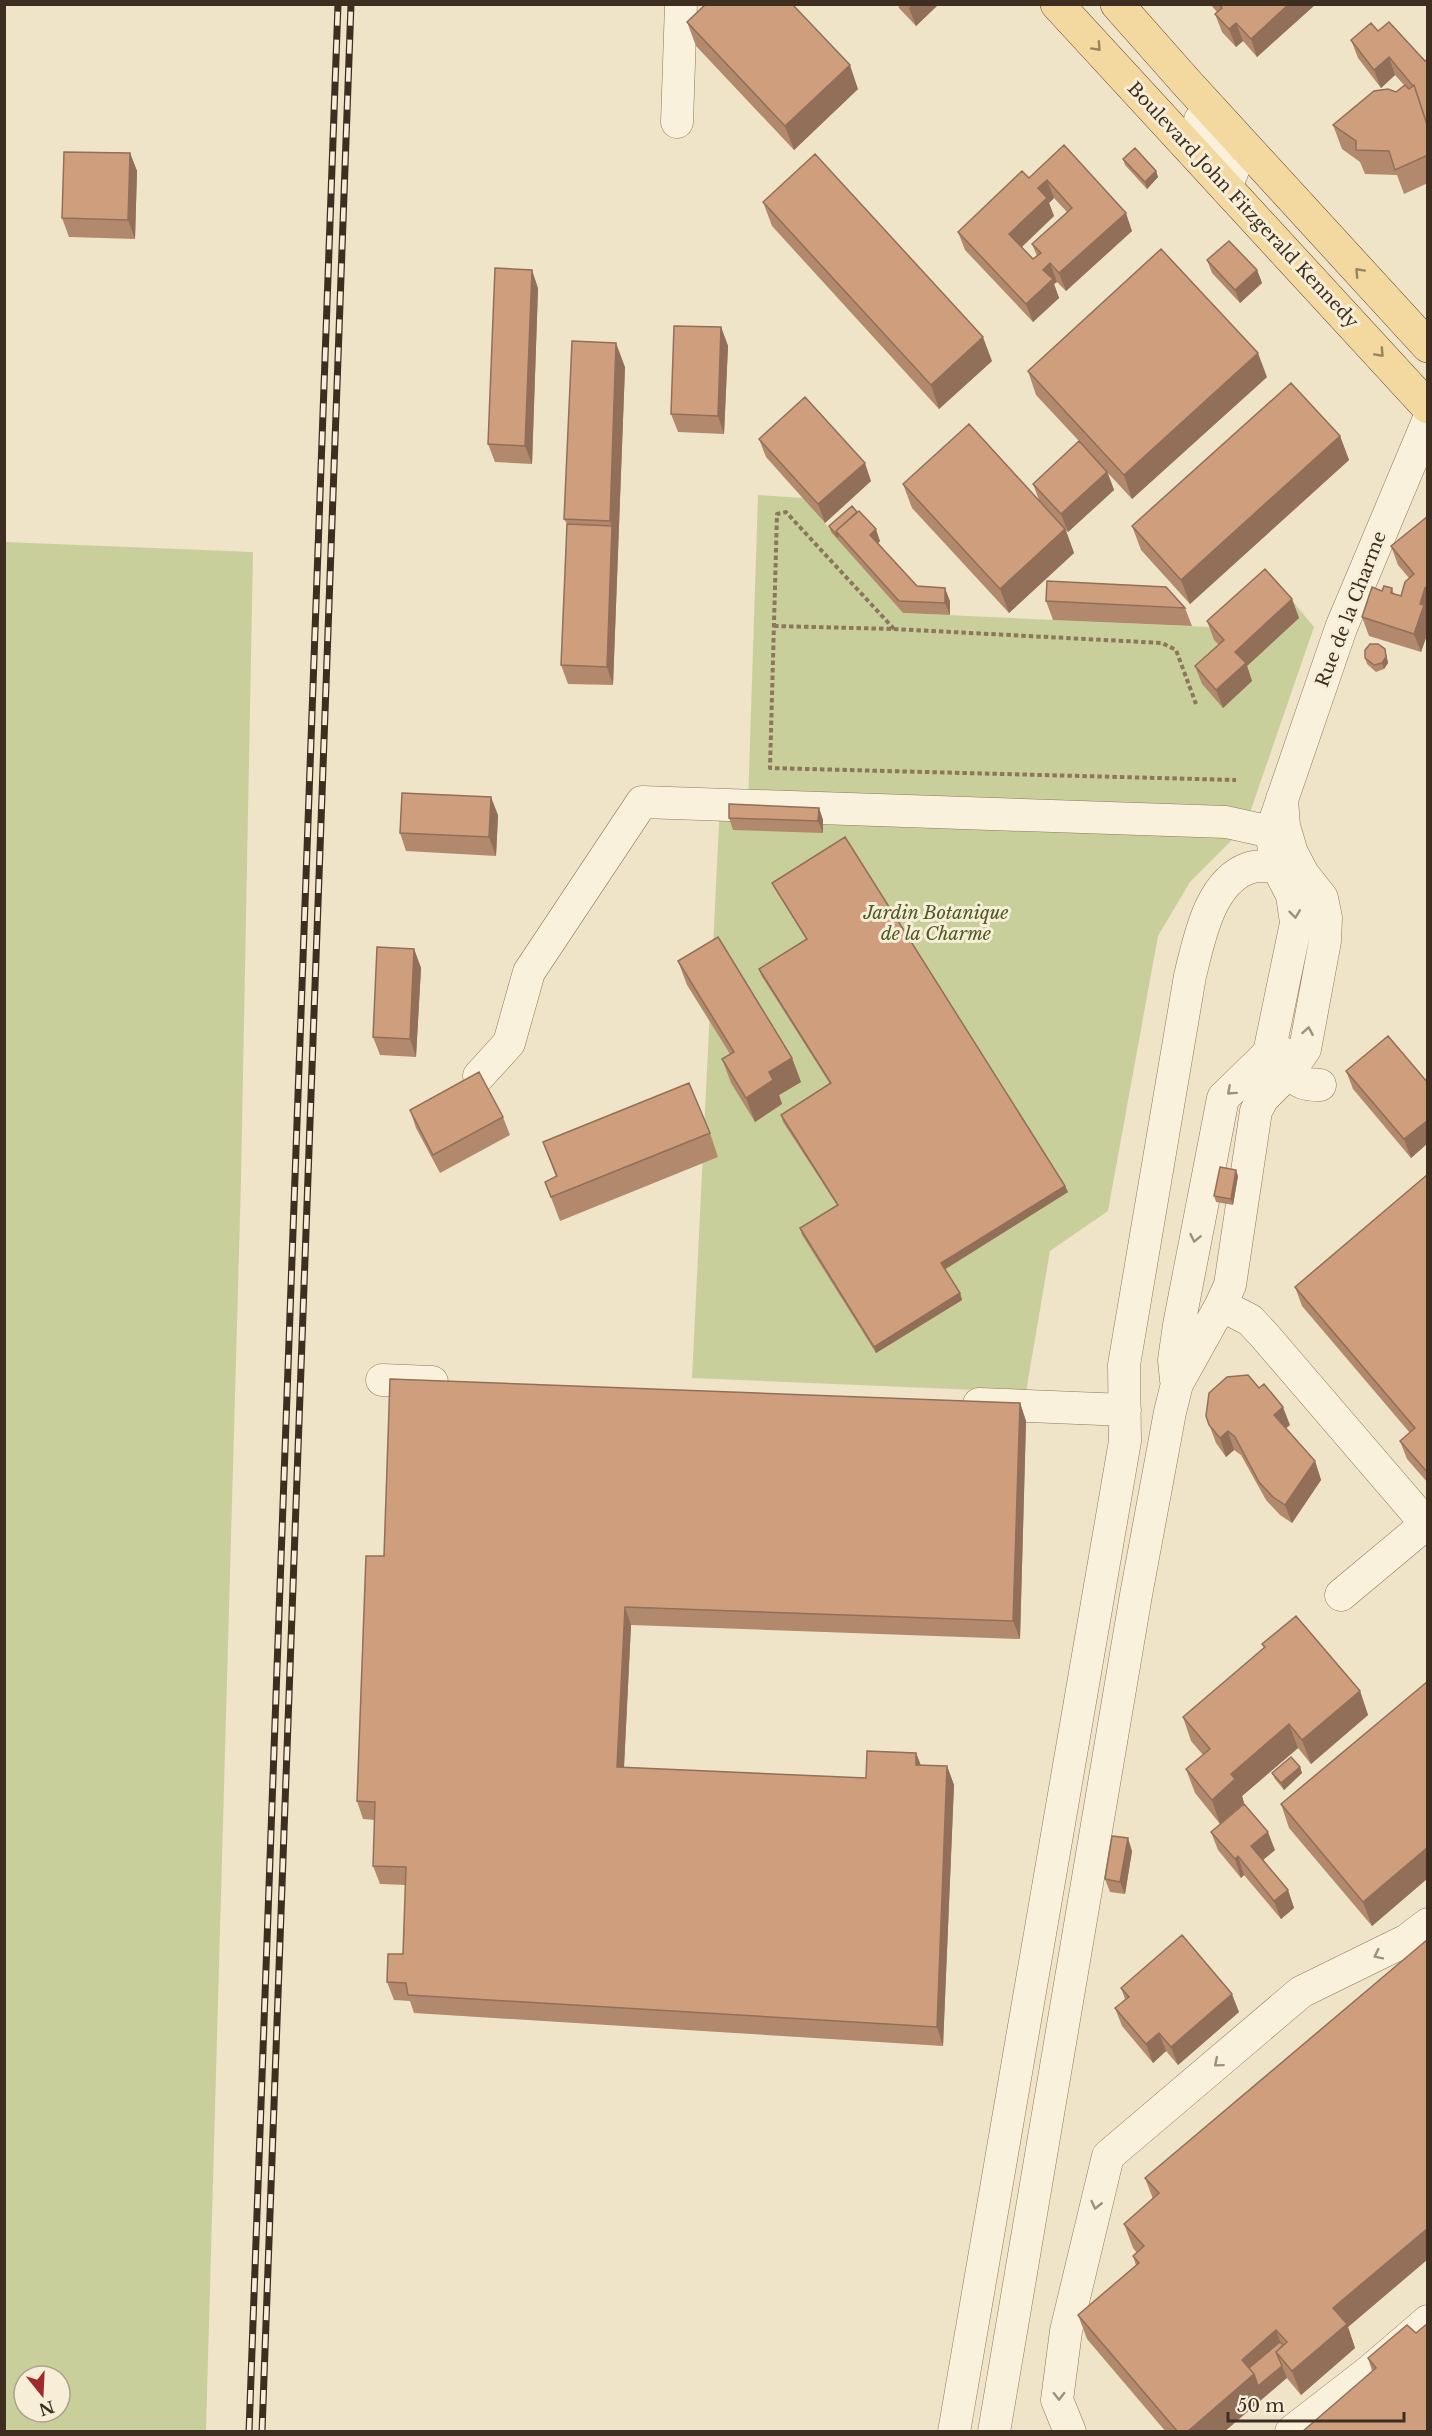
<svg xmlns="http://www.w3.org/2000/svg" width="1432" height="2436" font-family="'Libre Baskerville',serif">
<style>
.green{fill:#c9cf9b;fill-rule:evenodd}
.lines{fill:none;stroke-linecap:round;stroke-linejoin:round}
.minor-casing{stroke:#8d765c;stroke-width:33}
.major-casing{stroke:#5b4430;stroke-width:34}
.path{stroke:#8d765c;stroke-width:4;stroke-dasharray:4.5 3;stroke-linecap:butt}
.minor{stroke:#faf1dc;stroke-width:32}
.major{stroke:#f3d9a0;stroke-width:33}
.rail-casing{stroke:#3d2e20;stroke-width:7}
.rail{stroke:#f7eed8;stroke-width:4.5;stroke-dasharray:14;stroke-linecap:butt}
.wall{fill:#b2896c;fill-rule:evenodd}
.shaded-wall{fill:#916f58}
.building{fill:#cf9f7d;stroke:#916f58;stroke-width:1.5;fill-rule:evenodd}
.oneway{stroke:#988460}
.oneway2{stroke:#9c907e}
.labels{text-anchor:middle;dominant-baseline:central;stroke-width:6;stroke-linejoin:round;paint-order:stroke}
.street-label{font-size:18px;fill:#3d2e20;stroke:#f7eed8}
.park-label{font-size:18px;font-style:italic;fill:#4d5a26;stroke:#f7eed8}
</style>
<rect width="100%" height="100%" fill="#f0e4c8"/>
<path class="green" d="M758,495L803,498L903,613L1210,627L1271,575L1314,627L1245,827L1190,882L1158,936L1108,1211L1050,1251L1026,1392L692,1378L720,803L748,804Z
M5,542L253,552L241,1181L206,2431H5ZM24,2376H60V2412H24Z"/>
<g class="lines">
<g class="minor-casing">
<path id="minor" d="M1200,120L1227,151L1233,170L1226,188
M677,122L681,4
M1283,1053C1288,1075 1296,1086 1320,1085
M479,1076L509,1043L529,972L642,802L1226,822L1271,832
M1221,1305L1250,1320L1264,1335L1428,1526
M382,1380L432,1382
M1176,1380L1174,1360L1179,1325L1223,1098L1269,1053L1296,923L1292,895L1277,866L1271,832L1341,628L1428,421
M979,1404L1125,1410
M1341,1595L1426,1524
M954,2432L1125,1441L1124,1365L1190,976C1199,940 1209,882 1249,868C1257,865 1269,866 1277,866
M994,2432L1136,1595L1170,1412L1177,1384L1221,1305L1230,1285L1256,1111L1263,1098L1290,1071L1305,1049L1325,941L1326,918L1322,898L1303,874L1292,853L1284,826L1282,799
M1070,2432L1057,2400L1066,2331L1108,2156L1301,1992L1407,1940L1428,1924
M1291,2432L1371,2370L1428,2321"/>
</g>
<g class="major-casing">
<path id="major" d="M1057,4L1428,407
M1117,4L1186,82L1428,346"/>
</g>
<path class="path" d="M774,626L894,629L1162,643L1176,650L1196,704
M894,629L786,512L777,514L770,768L1236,780"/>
<use href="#minor" class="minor"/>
<use href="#major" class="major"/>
<g class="rail-casing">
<path id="rail" d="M249,2432L338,4
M262,2432L351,4"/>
</g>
<use href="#rail" class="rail"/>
</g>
<path class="wall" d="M898,4H939L916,26L899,8Z
M1210,4H1316L1257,57L1243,41L1236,47L1222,32L1215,14L1217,12Z
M687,22L858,89L794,150L696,46Z
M1378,31L1425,61H1428V183L1404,194L1397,175L1365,174L1360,162L1342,149L1333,125L1396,92L1404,85L1395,75L1381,88L1358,58L1351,40Z
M1064,145L1132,231L1066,291L1057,282L1054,284L1059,298L1033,322L965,250L958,232L1029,178ZM1054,198L1067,212L1032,244L1037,256L1033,259L1022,247L1054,216L1049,203Z
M130,153L137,171L135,239L69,237L62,218Z
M1123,159L1156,171L1158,177L1147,189L1125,165Z
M763,202L992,361L939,409L772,226Z
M1207,260L1257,270L1262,283L1240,303L1212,273Z
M538,288L532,464L495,462L488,444Z
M721,327L728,346L724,434L678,432L671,414Z
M625,367L613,685L568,684L561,665L567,524L564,519Z
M1028,371L1267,377L1132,499L1108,473L1114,490L1068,532L1066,530L1074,553L1009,613L912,508L903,484L1039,500L1033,484L1079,441L1036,395Z
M1340,436L1349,460L1190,604L1141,550L1132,526Z
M759,439L871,481L825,523L766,457Z
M1428,516V632L1421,652L1369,636L1362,617L1382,591L1392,588L1394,594L1401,596L1409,578L1398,565L1391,546Z
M829,526L880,541L878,543L917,586L950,601V615L903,613L831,532Z
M1292,599L1299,618L1247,666L1252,681L1223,708L1202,684L1195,666L1219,645L1214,640L1207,621Z
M1046,601L1185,608L1192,626L1053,620Z
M1385,649L1388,663L1384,669L1376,672L1367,664L1365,658Z
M819,808L823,820V833L733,830L729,818Z
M498,815L496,856L406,851L400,833Z
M772,883L1065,1186L1068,1192L945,1269L960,1293L962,1300L876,1353L802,1235L800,1228L837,1205L783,1122L781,1115L830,1084L761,975L759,969L806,939L775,889Z
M414,949L421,968L416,1057L380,1055L373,1037Z
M678,961L792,1058L801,1082L779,1095L782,1104L755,1122L731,1083L722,1059L730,1054L687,985Z
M1346,1071L1428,1083V1143L1411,1158L1353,1089Z
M410,1110L503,1117L510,1135L440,1173L416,1128Z
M710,1133L718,1157L560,1221L545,1182L556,1177L543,1142Z
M1428,1174V1483L1407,1459L1400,1441L1410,1433L1302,1306L1295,1287Z
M1238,1176L1233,1205L1216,1202L1214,1196Z
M1020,1403L1026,1421L1020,1639L631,1625L624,1768L866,1778L916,1753L921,1766H947L954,1785L943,2046L414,2013L410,2001L394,2000L387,1982L403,1954L406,1885L380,1884L373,1866L375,1820L363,1819L357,1801L384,1556Z
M1206,1416L1290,1425L1286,1428L1315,1461L1321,1480L1292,1523L1280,1515L1266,1500L1241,1455L1234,1450L1226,1457L1216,1443Z
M1262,1644L1360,1691L1368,1715L1311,1764L1298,1748L1242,1796L1244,1803L1220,1824L1195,1793L1186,1769L1203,1755L1191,1741L1183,1717L1264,1648Z
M1428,1681V1878L1372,1926L1289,1828L1281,1804Z
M1300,1767L1302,1773L1284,1790L1275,1779L1272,1773Z
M1211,1832L1275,1850L1263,1860L1288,1890L1294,1908L1281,1919L1244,1875L1241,1878L1218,1850Z
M1132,1851L1125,1894L1110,1892L1105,1879Z
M1428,1939V2259L1348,2327L1355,2348L1301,2395L1286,2377L1224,2432H1166L1087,2339L1078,2315L1136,2265L1133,2256L1137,2253L1133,2248L1124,2224L1153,2199L1145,2178Z
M1121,1988L1239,2012L1178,2065L1166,2051L1153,2063L1122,2026L1115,2008L1125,1999Z
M1416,2333L1372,2371L1368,2358Z"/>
<path class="shaded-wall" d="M913,4H939L916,26L909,8Z
M1289,4H1316L1257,57L1251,39Z
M1236,23L1243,41L1236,47L1229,29Z
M1389,57L1395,75L1381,88L1374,70Z
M850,65L858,89L794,150L785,126Z
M130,153L137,171L135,239L128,220Z
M1156,171L1158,177L1147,189L1145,182Z
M1047,180L1054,198L1049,203L1054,216L1016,252L1009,234L1038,188Z
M1126,213L1132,231L1066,291L1059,273Z
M1050,263L1057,282L1054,284L1059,298L1033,322L1026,304L1043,270Z
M532,270L538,288L532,464L525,446Z
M1257,270L1262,283L1240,303L1235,290Z
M721,327L728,346L724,434L718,416Z
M983,337L992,361L939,409L931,385Z
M616,343L625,367L613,685L607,667L612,526L610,521Z
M1258,353L1267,377L1132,499L1124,475Z
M1340,436L1349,460L1190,604L1181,580Z
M865,463L871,481L825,523L818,504Z
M1107,472L1114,490L1068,532L1061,514Z
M876,529L880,541L875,547L870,535Z
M1065,529L1074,553L1009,613L1000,589Z
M1428,585V632L1421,652L1414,634L1420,604L1425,588Z
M945,588L950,601V615L945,603Z
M1292,599L1299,618L1247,666L1252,681L1223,708L1216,690L1235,652Z
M1385,649L1388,663L1384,669L1382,663Z
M491,797L498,815L496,856L489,837Z
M819,808L823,820V833L818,821Z
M414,949L421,968L416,1057L410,1039Z
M792,1058L801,1082L779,1095L782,1104L755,1122L746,1098L769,1072Z
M1428,1120V1143L1411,1158L1404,1139Z
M1236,1170L1238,1176L1233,1205L1231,1199Z
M1065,1186L1068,1192L944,1270L941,1263Z
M960,1293L962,1300L876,1353L874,1347Z
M1020,1403L1026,1421L1020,1639L1013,1621Z
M1283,1407L1290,1425L1280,1433L1274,1415Z
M1228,1431L1234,1450L1226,1457L1220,1438Z
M1315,1461L1321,1480L1292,1523L1285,1505Z
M625,1607L631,1625L623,1786L617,1767Z
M1360,1691L1368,1715L1311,1764L1302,1740Z
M1289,1724L1298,1748L1242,1796L1244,1803L1220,1824L1212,1800L1231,1774Z
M916,1753L923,1771L916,1765Z
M947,1766L954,1785L943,2046L937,2027Z
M1300,1767L1302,1773L1284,1790L1281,1783Z
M1268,1832L1275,1850L1258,1864L1251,1846Z
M1128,1838L1132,1851L1125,1894L1120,1882Z
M1428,1847V1878L1372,1926L1363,1902Z
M1238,1856L1244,1875L1241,1878L1235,1859Z
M1288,1890L1294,1908L1281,1919L1274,1901Z
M1232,1994L1239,2012L1178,2065L1171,2047Z
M1159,2033L1166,2051L1153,2063L1146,2044Z
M1428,2228V2259L1348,2327L1355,2348L1301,2395L1292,2371L1333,2308Z
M1276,2330L1285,2354L1276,2352L1287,2378L1224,2432H1187L1242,2360Z"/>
<path class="building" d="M706,4H792L850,65L785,126L687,22Z
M1219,4H1289L1251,39L1236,23L1229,29L1215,14L1222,8Z
M1389,22L1425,61L1427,60L1428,61V127L1414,85L1413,86L1389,57L1374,70L1351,40L1371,23L1378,31Z
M1405,85L1409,89L1414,85L1428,128V155L1395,170L1389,151L1356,150V141L1333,125L1374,91L1388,89L1396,92Z
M1064,145L1126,213L1059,273L1050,263L1043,270L1053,279L1026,304L958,232L1022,171L1029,178ZM1047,180L1072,208L1032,244L1041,253L1033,259L1009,234L1047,198L1038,188Z
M1135,148L1156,171L1145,182L1123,159Z
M64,152L130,153L128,220L62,218Z
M815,154L983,337L931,385L763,202Z
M1229,241L1257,270L1235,290L1207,260Z
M1161,249L1258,353L1124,475L1028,371Z
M495,268L532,270L525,446L488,444Z
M674,326L721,327L718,416L671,414Z
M572,341L616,343L610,521L564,519Z
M1291,383L1340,436L1181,580L1132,526Z
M805,397L865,463L818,504L759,439Z
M969,424L1065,529L1000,589L903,484Z
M1079,441L1107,472L1061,514L1033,484Z
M852,506L857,512L836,531L838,537L829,526Z
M859,511L876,529L870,535L917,586L945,588V603L899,601L836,531Z
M1428,516V585L1425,588L1420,604L1424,605L1414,634L1362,617L1372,587L1382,591L1384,586L1392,588L1391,593L1401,596L1405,582L1414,574L1391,546Z
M567,524L612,526L607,667L561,665Z
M1265,569L1292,599L1235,652L1246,663L1216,690L1195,666L1224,640L1207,621Z
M1047,581L1166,587L1185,608L1046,601Z
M1370,644H1378L1385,649L1386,657L1382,663L1374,665L1365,658V650Z
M402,793L491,797L489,837L400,833Z
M729,804L819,808L818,821L729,818Z
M845,837L1065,1186L941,1263L960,1293L874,1347L800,1228L838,1205L781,1115L831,1083L759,969L807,939L772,883Z
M718,937L792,1058L769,1072L773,1080L746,1098L722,1059L734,1052L678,961Z
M377,947L414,949L410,1039L373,1037Z
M1388,1036L1428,1083V1120L1404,1139L1346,1071Z
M479,1072L503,1117L433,1155L410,1110Z
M689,1083L710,1133L551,1197L545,1182L557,1176L543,1142Z
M1220,1167L1236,1170L1231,1199L1214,1196Z
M1428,1174V1473L1400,1441L1415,1428L1295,1287Z
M1248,1375L1259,1388L1264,1384L1283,1407L1274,1415L1315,1461L1285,1505L1273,1497L1259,1482L1235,1437L1228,1431L1220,1438L1209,1425L1206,1416L1209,1393L1227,1377Z
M390,1379L1020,1403L1013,1621L625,1607L617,1767L866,1778L867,1751L916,1753V1765L947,1766L937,2027L408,1995L406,1983L387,1982L388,1954H403L406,1867L373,1866L375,1802L357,1801L366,1556H384Z
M1296,1616L1360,1691L1302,1740L1289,1724L1231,1774L1235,1779L1212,1800L1186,1769L1210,1749L1183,1717L1265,1647L1262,1644Z
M1428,1681V1847L1363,1902L1281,1804Z
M1291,1757L1300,1767L1281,1783L1272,1773Z
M1244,1804L1268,1832L1251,1846L1288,1890L1274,1901L1238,1856L1235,1859L1211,1832Z
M1112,1836L1128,1838L1120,1882L1105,1879Z
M1182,1935L1232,1994L1171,2047L1159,2033L1146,2044L1115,2008L1129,1997L1121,1988Z
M1428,1939V2228L1333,2308L1347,2324L1292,2371L1276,2352L1287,2342L1276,2330L1242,2360L1254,2374L1187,2432H1178L1078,2315L1139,2263L1133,2256L1144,2246L1124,2224L1159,2193L1145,2178Z
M1428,2323V2432H1302L1376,2368L1368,2358L1407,2325L1416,2333Z
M1280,2342L1283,2345L1276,2352L1282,2366L1258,2386L1254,2374L1249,2368Z"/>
<defs><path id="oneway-chevron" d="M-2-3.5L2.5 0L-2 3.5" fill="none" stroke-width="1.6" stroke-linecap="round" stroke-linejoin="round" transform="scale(1.5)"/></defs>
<g class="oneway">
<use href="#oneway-chevron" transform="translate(1097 47) rotate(47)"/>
<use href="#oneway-chevron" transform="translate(1359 272) rotate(-133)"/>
<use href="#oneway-chevron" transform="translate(1380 353) rotate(47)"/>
</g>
<g class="oneway2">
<use href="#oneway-chevron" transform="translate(1295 914) rotate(83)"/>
<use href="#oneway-chevron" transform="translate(1308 1031) rotate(-80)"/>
<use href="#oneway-chevron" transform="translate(1231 1091) rotate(138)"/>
<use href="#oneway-chevron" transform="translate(1195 1238) rotate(102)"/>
<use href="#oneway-chevron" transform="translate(1378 1955) rotate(154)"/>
<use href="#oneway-chevron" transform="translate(1218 2063) rotate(140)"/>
<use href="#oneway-chevron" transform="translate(1096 2205) rotate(103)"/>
<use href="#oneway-chevron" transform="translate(1059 2396) rotate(89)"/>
</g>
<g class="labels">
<g class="street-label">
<text transform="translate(1243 205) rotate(47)">Boulevard John Fitzgerald Kennedy</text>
<text transform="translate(1351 609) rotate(-69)">Rue de la Charme</text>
</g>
<g class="park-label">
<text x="936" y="913">Jardin Botanique<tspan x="936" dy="21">de la Charme</tspan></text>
</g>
</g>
<rect width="1432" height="2436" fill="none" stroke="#3d2e20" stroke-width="12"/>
<g transform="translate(42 2394) rotate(162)"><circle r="28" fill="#f7eed8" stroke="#ada18e" stroke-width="1.5"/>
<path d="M0-4.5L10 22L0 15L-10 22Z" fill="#9e2a2b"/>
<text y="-9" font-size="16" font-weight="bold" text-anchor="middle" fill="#3d2e20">N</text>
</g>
<path d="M1228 2412v9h176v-9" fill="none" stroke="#3d2e20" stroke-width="3"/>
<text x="1237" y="2412" font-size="18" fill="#3d2e20" stroke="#f7eed8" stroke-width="4.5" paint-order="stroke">50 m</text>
</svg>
